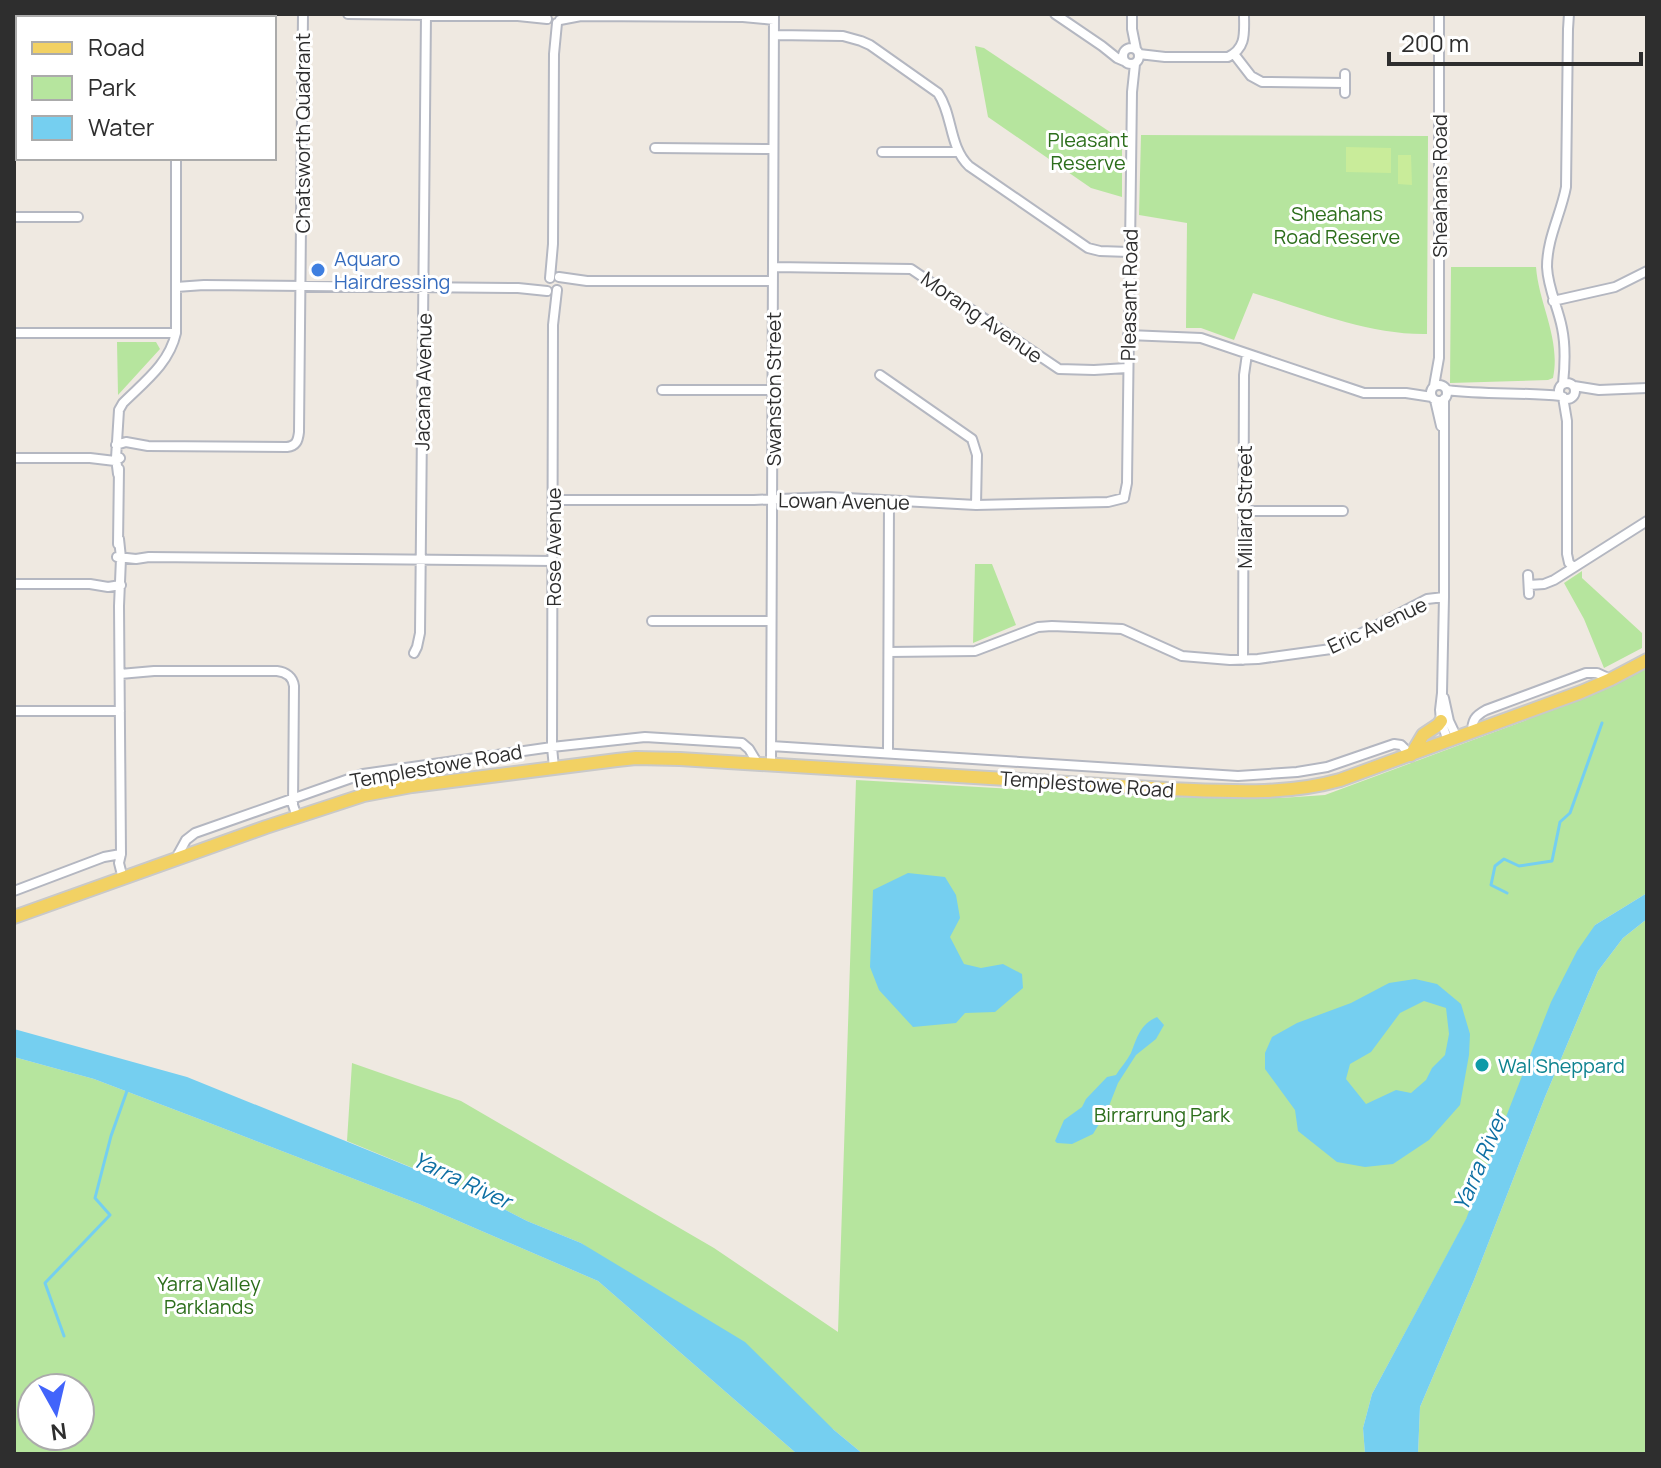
<svg xmlns="http://www.w3.org/2000/svg" width="1661" height="1468" font-family="Manrope,sans-serif">
<style>
.green{fill:#b6e59e;fill-rule:evenodd}
.pitch{fill:#c9ec9a}
.water{fill:#75cff0;fill-rule:evenodd}
.lines{fill:none;stroke-linecap:round;stroke-linejoin:round}
.stream{stroke:#75cff0;stroke-width:3}
.minor-casing{stroke:#b4b7c1;stroke-width:12}
.primary-casing{stroke:#c9c9c9;stroke-width:16}
.minor{stroke:#fff;stroke-width:8}
.primary{stroke:#f2d163;stroke-width:12}
.shop-dot{fill:#3f7fe0;stroke:#fff;stroke-width:3}
.culture-dot{fill:#0f9aa8;stroke:#fff;stroke-width:3}
.labels{text-anchor:middle;dominant-baseline:central;stroke-width:6;stroke-linejoin:round;paint-order:stroke}
.street-label{font-size:20px;fill:#2e2e2e;stroke:#fff}
.park-label{font-size:20px;fill:#2c6e1b;stroke:#fff}
.shop-label{font-size:20px;fill:#366cbe;stroke:#fff;text-anchor:start}
.culture-label{font-size:20px;fill:#0d838f;stroke:#fff;text-anchor:start}
.water-label{font-size:22px;font-style:italic;fill:#0d6fa3;stroke:#fff}
</style>
<rect width="100%" height="100%" fill="#efe9e1"/>
<path class="green" d="M975,46L984,48L1122,140V197L1091,188L988,117Z
M1141,135L1428,136L1427,334C1368,335 1310,310 1253,293L1234,340L1201,328H1186L1187,223L1139,215Z
M1451,267H1536C1539,305 1561,339 1553,378L1548,380L1450,383Z
M117,342H156L160,349L118,395Z
M975,564H992L1016,625L973,643Z
M1582,571V578L1642,633V648L1604,668L1584,619L1564,583Z
M1647,667V893L1595,925L1466,1220L1372,1394L1363,1428L1365,1454H863L834,1430L581,1243L527,1221L469,1191L347,1141L352,1063L461,1101L714,1248L838,1332L856,780L1157,797L1281,798L1325,795L1524,721Z
M1647,919V1454H1418L1420,1407L1474,1280L1545,1097L1598,971L1623,938Z
M14,1057L94,1079L207,1122L419,1204L598,1281L797,1454H14ZM32,1388H80V1436H32Z"/>
<path class="pitch" d="M1346,147L1391,148V173L1346,172Z
M1398,155H1411L1412,185L1398,184Z"/>
<path class="water" d="M908,873L945,877L956,895L960,918L950,937L964,964L981,968L1003,964L1022,974L1023,988L995,1012L965,1013L956,1023L913,1027L879,990L870,967L873,890Z
M1647,893V919L1623,938L1598,971L1545,1097L1474,1280L1420,1407L1418,1454H1365L1363,1428L1372,1394L1466,1219L1551,1002L1577,951L1595,925Z
M1415,979L1437,984L1461,1004L1470,1034L1469,1055L1460,1105L1429,1140L1393,1164L1365,1167L1337,1162L1298,1131L1295,1110L1265,1069V1053L1272,1037L1297,1023L1351,1003L1389,983ZM1424,1001L1446,1008L1449,1034L1445,1055L1432,1068L1426,1080L1411,1093L1396,1090L1366,1104L1346,1079L1350,1064L1371,1052L1400,1013Z
M1157,1017L1164,1025L1156,1039L1136,1055L1118,1083L1107,1111L1093,1134L1072,1144L1057,1143L1055,1141L1064,1120L1082,1107L1086,1099L1107,1077L1116,1075C1120,1068 1127,1061 1131,1053C1137,1038 1140,1024 1157,1017Z
M14,1029L187,1077L469,1191L527,1221L581,1243L745,1342L834,1430L863,1454H797L598,1281L419,1204L207,1122L94,1079L14,1057Z"/>
<g class="lines">
<path class="stream" d="M1507,893L1491,885L1495,866L1504,859L1519,866L1552,861L1560,822L1570,813L1602,723
M64,1336L45,1283L110,1215L95,1198L111,1136L128,1088"/>
<g class="minor-casing">
<path id="minor" d="M51,14V18
M175,14V18
M348,14L518,16L547,19
M1055,14L1102,46L1117,58L1124,61
M1132,14V29L1136,49
M560,20L581,16L743,17L774,20
M775,35L843,36L861,41L870,45L938,93C953,115 949,147 969,166L1088,248L1100,251L1129,252
M1123 56a8 8 0 1 1 16 0a8 8 0 1 1-16 0Z
M1139,54L1165,57H1228C1247,48 1244,32 1244,14
M1234,54L1251,76L1262,82L1345,83
M1345,74V93
M14,101H18
M655,148L773,149
M882,152H958
M14,217H78
M773,267L911,269L1059,369L1094,370L1127,368
M559,277L587,281H773
M550,278L553,244L554,54L557,23
M176,287L204,285L518,288L547,291
M1553,301L1615,287L1647,271
M14,333H176
M1128,335L1201,338L1364,393H1406L1432,397
M880,375L972,439L977,455L976,505
M1559 391a8 8 0 1 1 16 0a8 8 0 1 1-16 0Z
M1563,384C1565,365 1566,347 1562,328C1558,307 1548,289 1547,267C1547,238 1561,214 1566,187L1568,29L1569,14
M1431 393a8 8 0 1 1 16 0a8 8 0 1 1-16 0Z
M1434,386L1439,358V14
M1574,386L1599,390L1647,388
M662,390H772
M1447,390C1485,395 1523,392 1561,396
M1563,397L1567,421V554L1569,563L1574,567
M1444,399V597L1442,693L1440,710L1441,721L1448,741
M1435,400L1441,426
M116,445L126,442L148,446L287,447C296,446 298,441 299,432L303,14
M14,458H90L115,461L120,458
M118,474L116,458L119,410L123,403C144,382 169,364 176,333V158
M1124,498L1127,483L1132,92L1135,64
M553,500H754L828,497L976,505L1108,502L1124,498
M1244,511H1343
M119,539L121,558L119,606L121,854L119,863L123,879
M118,544L119,469
M117,557L136,559L149,557L553,561
M1528,575L1529,594
M14,584H90L108,587L121,585
M1529,585L1544,584L1554,580L1647,521
M652,621H771
M889,652L975,651L1038,627L1052,626L1122,629L1182,656L1230,660L1258,659L1331,649L1427,599L1444,597
M414,653L417,647L420,633L426,14
M1243,660L1244,375L1247,354
M120,674L154,671H277C286,672 293,677 294,686L293,805L297,817
M1444,698L1449,721L1457,738
M14,711H120
M1472,733C1472,720 1475,716 1486,710L1586,673H1597L1610,679
M771,746L1238,776L1297,772L1327,767L1394,744L1401,745L1411,755
M888,753L889,501
M771,765L774,14
M554,768L552,747L553,325L557,290
M175,860L186,840L195,833L363,774L552,747L645,737L742,743L749,749L758,764
M14,891L104,857L121,854"/>
</g>
<g class="primary-casing">
<path id="primary" d="M1411,755L1423,735L1438,725L1441,721
M14,917L266,827L364,795L412,786L617,760L636,758L680,759L1167,789C1224,791 1284,796 1340,780L1581,692L1611,679L1647,660"/>
</g>
<use href="#minor" class="minor"/>
<use href="#primary" class="primary"/>
</g>
<circle class="shop-dot" cx="318" cy="270" r="8"/>
<circle class="culture-dot" cx="1482" cy="1065" r="8"/>
<g class="labels">
<g class="street-label">
<text transform="translate(302 133) rotate(-90)">Chatsworth Quadrant</text>
<text transform="translate(1439 186) rotate(-90)">Sheahans Road</text>
<text transform="translate(1129 295) rotate(-89)">Pleasant Road</text>
<text transform="translate(982 317) rotate(35)">Morang Avenue</text>
<text transform="translate(423 382) rotate(-89)">Jacana Avenue</text>
<text transform="translate(773 389) rotate(-90)">Swanston Street</text>
<text transform="translate(844 501) rotate(1)">Lowan Avenue</text>
<text transform="translate(1244 507) rotate(-90)">Millard Street</text>
<text transform="translate(553 547) rotate(-90)">Rose Avenue</text>
<text transform="translate(1377 625) rotate(-25)">Eric Avenue</text>
<text transform="translate(436 766) rotate(-10)">Templestowe Road</text>
<text transform="translate(1087 784) rotate(4)">Templestowe Road</text>
</g>
<g class="park-label">
<text x="1088" y="139">Pleasant<tspan x="1088" dy="23">Reserve</tspan></text>
<text x="1337" y="213">Sheahans<tspan x="1337" dy="23">Road Reserve</tspan></text>
<text x="1162" y="1114">Birrarrung Park</text>
<text x="209" y="1283">Yarra Valley<tspan x="209" dy="23">Parklands</tspan></text>
</g>
<g class="shop-label">
<text x="334" y="258">Aquaro<tspan x="334" dy="23">Hairdressing</tspan></text>
</g>
<g class="culture-label">
<text x="1498" y="1065">Wal Sheppard</text>
</g>
<g class="water-label">
<text transform="translate(1480 1161) rotate(-67)">Yarra River</text>
<text transform="translate(462 1180) rotate(25)">Yarra River</text>
</g>
</g>
<rect width="1661" height="1468" fill="none" stroke="#2e2e2e" stroke-width="32"/>
<rect x="16" y="16" width="260" height="144" fill="#ffffff" stroke="#ababab" stroke-width="2"/>
<rect x="32" y="42" width="40" height="12" fill="#f2d163" stroke="#ababab" stroke-width="2"/>
<text x="88" y="56" font-size="24" fill="#2e2e2e">Road</text>
<rect x="32" y="76" width="40" height="24" fill="#b6e59e" stroke="#ababab" stroke-width="2"/>
<text x="88" y="96" font-size="24" fill="#2e2e2e">Park</text>
<rect x="32" y="116" width="40" height="24" fill="#75cff0" stroke="#ababab" stroke-width="2"/>
<text x="88" y="136" font-size="24" fill="#2e2e2e">Water</text>
<g transform="translate(56 1412) rotate(172)"><circle r="38" fill="#ffffff" stroke="#ababab" stroke-width="2"/>
<path d="M0-6L14 30L0 20L-14 30Z" fill="#4264fb"/>
<text y="-12" font-size="22" font-weight="bold" text-anchor="middle" fill="#2e2e2e">N</text>
</g>
<path d="M1389 52v12h252v-12" fill="none" stroke="#2e2e2e" stroke-width="4"/>
<text x="1401" y="52" font-size="24" fill="#2e2e2e" stroke="#ffffff" stroke-width="6" paint-order="stroke">200 m</text>
</svg>
